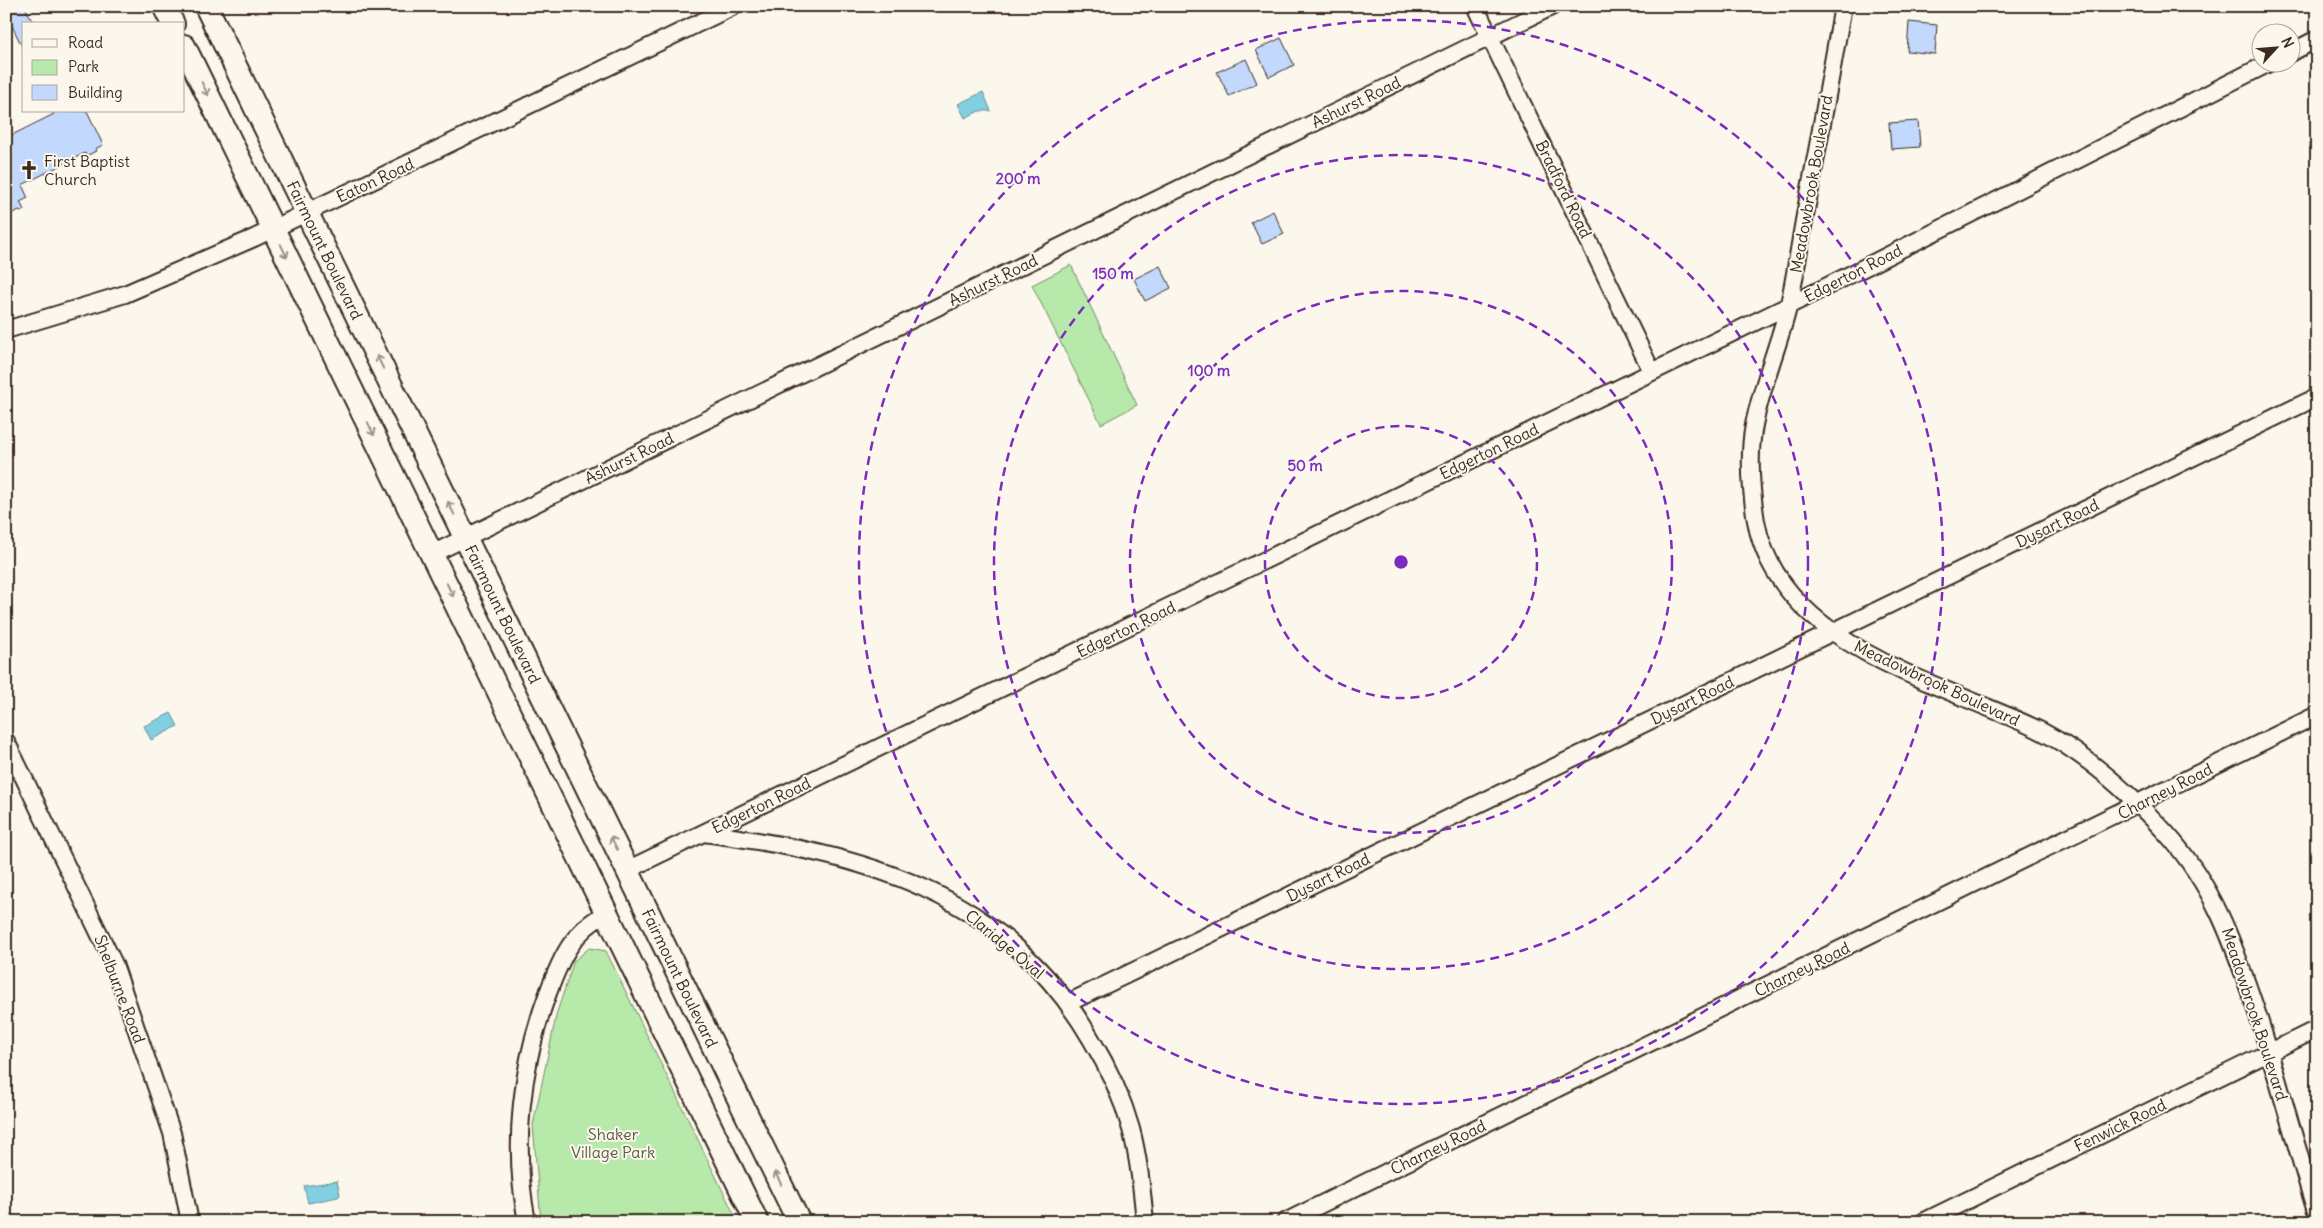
<svg xmlns="http://www.w3.org/2000/svg" width="2323" height="1228" font-family="Delius,sans-serif">
<style>
.green{fill:#b6e9aa;stroke:#788a64}
.water{fill:#82cfe1;stroke:#668d93}
.building{fill:#c2d8fd;stroke:#3b2a1e}
.lines{fill:none;stroke-linecap:round;stroke-linejoin:round}
.street-casing{stroke:#3b2a1e;stroke-width:20}
.secondary-casing{stroke:#3b2a1e;stroke-width:26}
.street{stroke:#fbf7ec;stroke-width:16}
.secondary{stroke:#fbf7ec;stroke-width:22}
.oneway{stroke:#9b9085}
.ring{fill:none;stroke:#7b2cbf;stroke-width:2.5;stroke-dasharray:9 6}
.labels{text-anchor:middle;dominant-baseline:central;stroke-width:4;stroke-linejoin:round;paint-order:stroke}
.street-label{font-size:16px;fill:#3b2a1e;stroke:#fbf7ec}
.poi-label{font-size:16px;fill:#3b2a1e;stroke:#fbf7ec;text-anchor:start}
.park-label{font-size:16px;fill:#5a5a41;stroke:#fbf7ec}
.centre{fill:#7b2cbf;stroke:#fbf7ec;stroke-width:2.5}
.ring-label{font-size:15px;text-anchor:middle;font-weight:bold;fill:#7b2cbf;stroke:#fbf7ec;stroke-width:4;stroke-linejoin:round;paint-order:stroke}
</style>
<rect width="100%" height="100%" fill="#fbf7ec"/>
<filter id="ink" filterUnits="userSpaceOnUse"><feTurbulence type="fractalNoise" baseFrequency=".02" numOctaves="2"/><feDisplacementMap in="SourceGraphic" scale="10" xChannelSelector="R" yChannelSelector="G"/><feConvolveMatrix kernelMatrix="1 2 1 2 8 2 1 2 1" color-interpolation-filters="sRGB"/></filter>
<g filter="url(#ink)">
<path class="green" d="M1071,265L1137,405L1101,424L1032,285Z
M589,948L606,951L738,1222H541L533,1125L557,1012L574,961Z"/>
<path class="water" d="M983,92L991,111H979L965,118L958,104Z
M171,713L178,726L151,740L144,726Z
M337,1181L340,1195L338,1197L308,1203L304,1186Z"/>
<path class="building" d="M6,6L32,7L26,9L34,24H24V50L12,26L6,28Z
M1909,22L1937,25L1935,54L1907,51Z
M1281,38L1294,65L1269,77L1256,50Z
M1246,59L1257,83L1229,96L1217,72Z
M52,111H87L103,145L95,149L96,151L86,156L85,153L22,185L28,198L20,202L24,210L20,212L19,210L7,216L6,219V138L54,114Z
M1918,121L1920,147L1891,149L1889,123Z
M1273,211L1284,234L1262,244L1251,222Z
M1160,266L1171,288L1145,301L1134,279Z"/>
<g class="lines">
<g class="street-casing">
<path id="street" d="M1475,6L1652,372
M1843,6C1831,74 1819,142 1806,210C1800,241 1796,273 1789,304C1779,345 1762,384 1754,425C1748,456 1751,490 1756,521C1779,647 1942,682 2041,731C2088,755 2130,794 2166,833C2216,888 2235,948 2258,1016C2279,1082 2297,1149 2317,1215
M2290,53L2317,39
M6,330L125,294L254,238L734,6
M432,554L1553,6
M6,741L114,964L172,1133L190,1222
M704,833C862,854 1005,891 1091,1039C1108,1067 1122,1097 1131,1129C1139,1159 1142,1191 1145,1222
M627,870L1788,306L2271,62
M1068,1003L2317,397
M527,1222C512,1145 521,1066 548,993C561,958 573,930 607,913
M1285,1222L2317,715
M1923,1222L2317,1029"/>
</g>
<g class="secondary-casing">
<path id="secondary" d="M164,6L173,24
M206,6L799,1222
M184,46L757,1222"/>
</g>
<use href="#street" class="street"/>
<use href="#secondary" class="secondary"/>
</g>
<defs><path id="oneway-shaft" d="M-6 0H5M1.5-3L5.5 0L1.5 3" fill="none" stroke-width="1.6" stroke-linecap="round" stroke-linejoin="round" transform="scale(1.25)"/></defs>
<g class="oneway">
<use href="#oneway-shaft" transform="translate(205 89) rotate(64)"/>
<use href="#oneway-shaft" transform="translate(284 251) rotate(64)"/>
<use href="#oneway-shaft" transform="translate(380 362) rotate(-116)"/>
<use href="#oneway-shaft" transform="translate(371 429) rotate(64)"/>
<use href="#oneway-shaft" transform="translate(451 508) rotate(-116)"/>
<use href="#oneway-shaft" transform="translate(450 590) rotate(64)"/>
<use href="#oneway-shaft" transform="translate(614 843) rotate(-116)"/>
<use href="#oneway-shaft" transform="translate(778 1178) rotate(-116)"/>
</g>
</g>
<g class="ring">
<circle cx="1401" cy="562" r="136"/>
<circle cx="1401" cy="562" r="271"/>
<circle cx="1401" cy="562" r="407"/>
<circle cx="1401" cy="562" r="542"/>
</g>
<defs>
<g id="church-bare" transform="scale(1.5)"><path d="M-1.2-6h2.4v3.5h3.3v2.4h-3.3V6h-2.4V-.1h-3.3v-2.4h3.3Z" fill="#3b2a1e" stroke="#fbf7ec" stroke-width="2.5" paint-order="stroke"/></g>
</defs>
<g fill-rule="evenodd">
<use href="#church-bare" x="29" y="170"/>
</g>
<g class="labels">
<g class="street-label">
<text transform="translate(1356 102) rotate(-26)">Ashurst Road</text>
<text transform="translate(375 180) rotate(-25)">Eaton Road</text>
<text transform="translate(1811 184) rotate(-80)">Meadowbrook Boulevard</text>
<text transform="translate(1564 189) rotate(64)">Bradford Road</text>
<text transform="translate(325 250) rotate(64)">Fairmount Boulevard</text>
<text transform="translate(1853 273) rotate(-27)">Edgerton Road</text>
<text transform="translate(993 280) rotate(-26)">Ashurst Road</text>
<text transform="translate(1489 451) rotate(-26)">Edgerton Road</text>
<text transform="translate(629 458) rotate(-26)">Ashurst Road</text>
<text transform="translate(2057 523) rotate(-26)">Dysart Road</text>
<text transform="translate(503 614) rotate(64)">Fairmount Boulevard</text>
<text transform="translate(1126 629) rotate(-26)">Edgerton Road</text>
<text transform="translate(1937 683) rotate(25)">Meadowbrook Boulevard</text>
<text transform="translate(1692 700) rotate(-26)">Dysart Road</text>
<text transform="translate(2165 791) rotate(-27)">Charney Road</text>
<text transform="translate(761 805) rotate(-26)">Edgerton Road</text>
<text transform="translate(1328 877) rotate(-26)">Dysart Road</text>
<text transform="translate(1005 944) rotate(40)">Claridge Oval</text>
<text transform="translate(1802 969) rotate(-26)">Charney Road</text>
<text transform="translate(680 978) rotate(64)">Fairmount Boulevard</text>
<text transform="translate(120 989) rotate(69)">Shelburne Road</text>
<text transform="translate(2255 1014) rotate(72)">Meadowbrook Boulevard</text>
<text transform="translate(2120 1125) rotate(-26)">Fenwick Road</text>
<text transform="translate(1438 1147) rotate(-26)">Charney Road</text>
</g>
<g class="poi-label">
<text x="44" y="161">First Baptist<tspan x="44" dy="18">Church</tspan></text>
</g>
<g class="park-label">
<text x="613" y="1134">Shaker<tspan x="613" dy="18">Village Park</tspan></text>
</g>
</g>
<circle cx="1401" cy="562" r="8" class="centre"/>
<g class="ring-label">
<text x="1018" y="184">200 m</text>
<text x="1113" y="279">150 m</text>
<text x="1209" y="376">100 m</text>
<text x="1305" y="471">50 m</text>
</g>
<rect width="2323" height="1228" fill="none" stroke="#fbf7ec" stroke-width="25"/>
<rect x="12" y="12" width="2298" height="1203" fill="none" stroke="#3b2a1e" stroke-width="2" filter="url(#ink)"/>
<rect x="22" y="22" width="162" height="90" fill="#fbf7ec" stroke="#aea59a"/>
<rect x="32" y="39" width="25" height="8" fill="#fbf7ec" stroke="#aea59a"/>
<text x="68" y="48" font-size="15" fill="#3b2a1e">Road</text>
<rect x="32" y="60" width="25" height="15" fill="#b6e9aa" stroke="#aea59a"/>
<text x="68" y="72" font-size="15" fill="#3b2a1e">Park</text>
<rect x="32" y="85" width="25" height="15" fill="#c2d8fd" stroke="#aea59a"/>
<text x="68" y="98" font-size="15" fill="#3b2a1e">Building</text>
<g transform="translate(2276 48) rotate(64)"><circle r="24" fill="#fbf7ec" stroke="#aea59a"/>
<path d="M0-4L9 19L0 12L-9 19Z" fill="#3b2a1e"/>
<text y="-8" font-size="14" font-weight="bold" text-anchor="middle" fill="#3b2a1e">N</text>
</g>
</svg>
